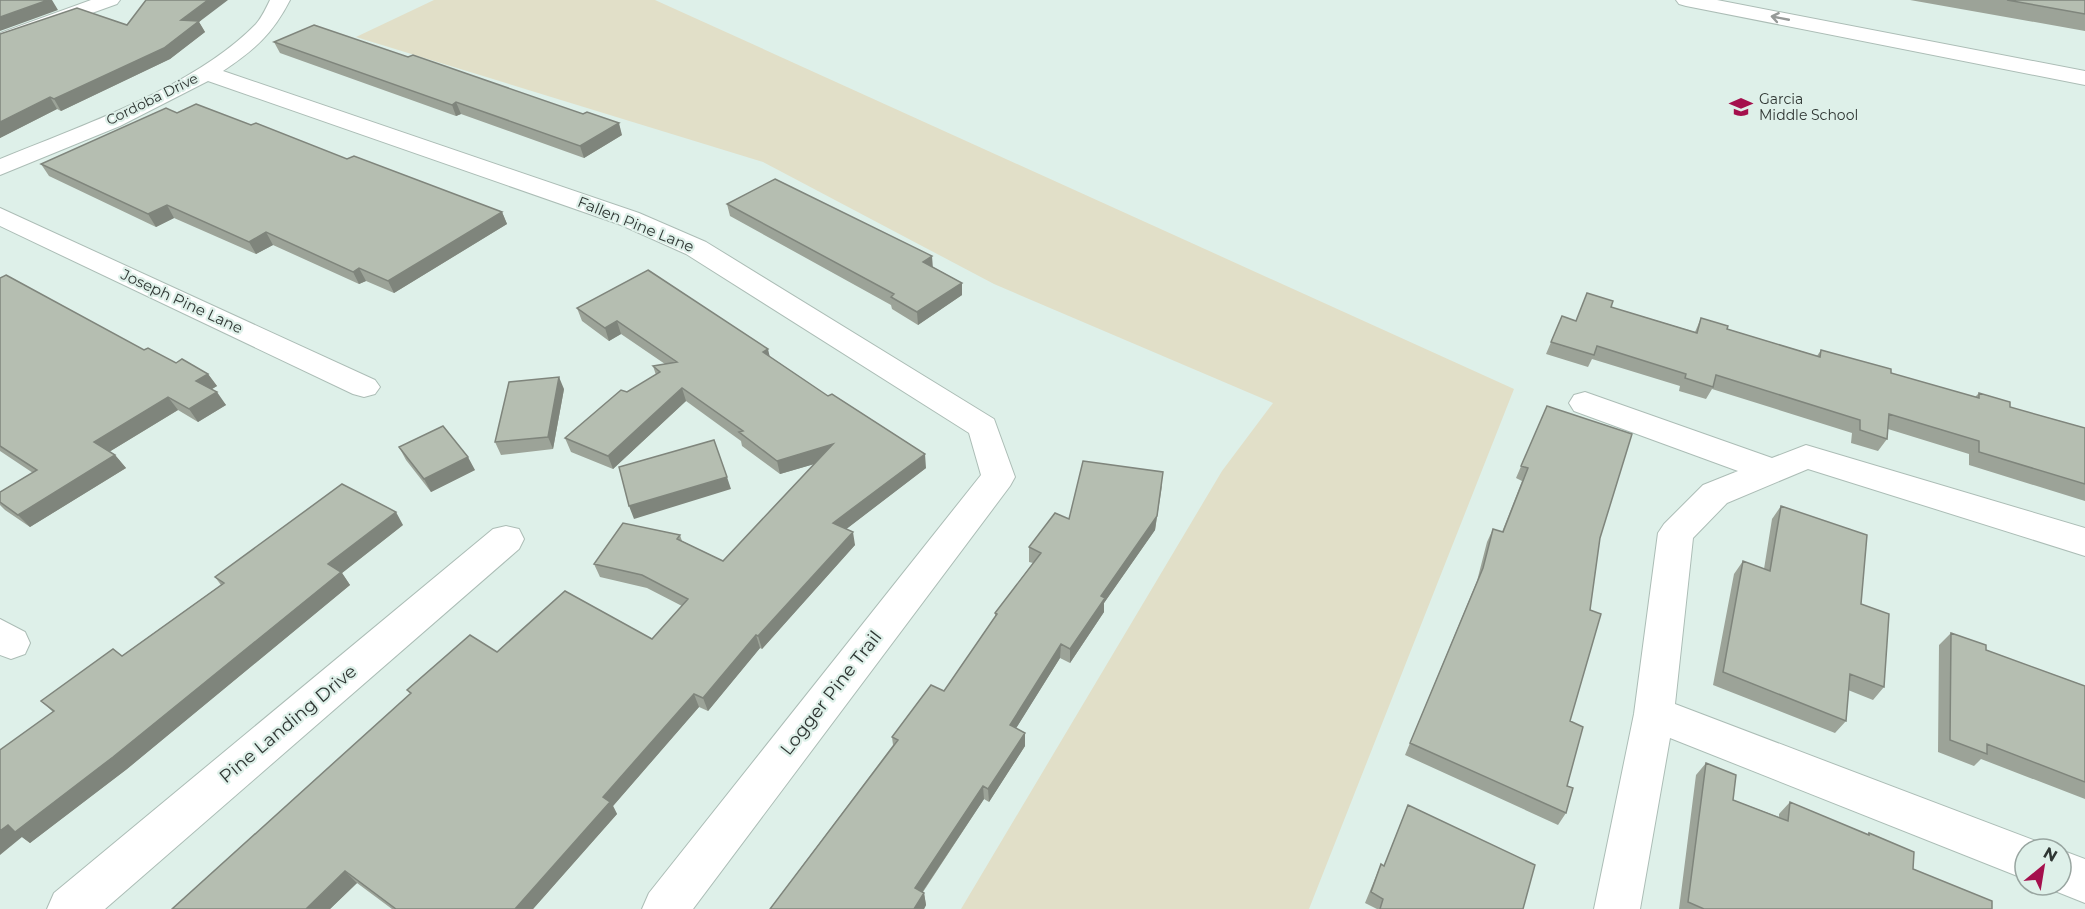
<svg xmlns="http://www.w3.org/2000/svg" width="2085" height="909" font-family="Montserrat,sans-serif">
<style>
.green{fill:#e1dfc8}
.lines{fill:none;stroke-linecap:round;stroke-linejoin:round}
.minor-casing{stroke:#acbdb6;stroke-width:2}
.minor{fill:#fff;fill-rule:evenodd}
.wall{fill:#9ca398}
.shaded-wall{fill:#7f857c}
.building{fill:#b5beb1;stroke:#7f857c;stroke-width:1.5}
.oneway{stroke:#969a98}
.labels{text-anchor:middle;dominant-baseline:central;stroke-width:4.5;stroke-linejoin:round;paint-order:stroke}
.far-street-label{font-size:14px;fill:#2e3532;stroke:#def0e9}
.far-poi-label{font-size:14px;fill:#2e3532;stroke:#def0e9;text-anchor:start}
.street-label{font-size:15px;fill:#2e3532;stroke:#def0e9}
.near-street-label{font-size:18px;fill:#2e3532;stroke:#def0e9}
</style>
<rect width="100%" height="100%" fill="#def0e9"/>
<path class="green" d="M434,0H655L1514,389L1309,909H961L1222,471L1273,403L994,284L763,162L356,37Z"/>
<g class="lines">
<g class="minor-casing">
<path id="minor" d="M91,0H120L117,4L0,46V33Z
M270,0H290C272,35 255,49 223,71L639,213L706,242L994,419L1015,477L1010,486L693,909H642L649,893L981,475L969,433L686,254L621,225L208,81L120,126L0,175V159C81,126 195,87 256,24C262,17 266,8 270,0Z
M1676,0H1717L2085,71V85L1686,6L1679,4Z
M0,208L375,380L380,387L375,394L364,397L353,394L0,226Z
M1585,392L1772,458L1806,445L2085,528V556L1808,469L1727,503L1693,538L1675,704L2041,843L2043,849H2025V879L1670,738L1640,909H1594L1634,714L1658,533L1664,524L1703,485L1738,471L1574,411L1569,403L1574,395Z
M506,526L519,529L524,539L519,549L105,909H47L54,893L493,529Z
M0,619L25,632L30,643L25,654L11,659L0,655Z
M2061,850L2085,859V903L2045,887L2044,885H2061Z"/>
</g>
<use href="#minor" class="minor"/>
</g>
<path class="wall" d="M1910,0H2085V31Z
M199,22L205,32L170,59L61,111L57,109L0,138V34L127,25Z
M274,42L622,135L584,158L461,114L456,116L280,53Z
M177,113L251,125L347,159L502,212L507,224L394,293L366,281L359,284L273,245L256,254L174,218L156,227L49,176L41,164Z
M727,204L933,267L962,283V295L918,325L892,309L891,305L730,216Z
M0,278L144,350L176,363L208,374L217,386L212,389L226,405L198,422L178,410L109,452L115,455L126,468L30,527L5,510L0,505V492L33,473L0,451Z
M1611,307L1695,332L1701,318L1727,329L1817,356L1821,350L1891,373L1975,397L1979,393L2010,407L2085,428V501L1969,465V454L1888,429L1887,439L1878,451L1851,443L1852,433L1712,389L1706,399L1679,391L1680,386L1592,359L1588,367L1546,354L1562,316L1576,321Z
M577,308L770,357L926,468L846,529L855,545L762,649L760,648L708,711L699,707L613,806L617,814L533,909H392L357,883L330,909L410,694L407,690L497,652L652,639L682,606L647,588L600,577L594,564L680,535L682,541L723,561L814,464L780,474L742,446L741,441L686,401L613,469L571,452L565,438L627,392L656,375L653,366L665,364L621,334L609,341L582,321Z
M564,389L553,449L501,455L495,442Z
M1547,406L1600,538L1570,721L1566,813L1558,825L1405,755L1477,581L1487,542L1493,529L1502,532L1522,481L1516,478Z
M399,447L475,470L431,492L406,460Z
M1162,486L1155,530L1104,603V612L1070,663L1060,658L1016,728L1025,746L989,802L984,799L923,892L924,893L926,905L924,909H770L893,745L892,737L944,691L995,617V613L1033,563L1029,562V547L1069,519Z
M1781,506L1861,604L1884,687L1873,700L1848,690L1846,721L1835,733L1713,685L1734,574L1743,561L1764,569L1772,519Z
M403,525L342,573L350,585L127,769L30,843L22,837L53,712L41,701L122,656L221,585L215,577Z
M1951,633L1986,650L2085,686V799L1981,759L1974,766L1938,752L1939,645Z
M1706,763L1733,800L1779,817V814L1790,802L1867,835L1869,833L1913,869L1992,909H1679L1696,775Z
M1408,805L1523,909H1377L1365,903L1381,864L1384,866Z"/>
<path class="shaded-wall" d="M48,0H52L58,10L0,31V17Z
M208,0H228L199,22L205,32L170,59L61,111L54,99L181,20Z
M50,97L57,109L0,138V122Z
M456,102L461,114L456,116L452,105Z
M619,123L622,135L584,158L580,146Z
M167,205L174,218L156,227L148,214Z
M502,212L507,224L394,293L388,281Z
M266,232L273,245L256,254L249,242Z
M932,256L933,269L923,262Z
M359,268L366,281L359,284L353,272Z
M962,283V295L918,325L917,312Z
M617,321L621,334L609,341L605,328Z
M768,349L771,362L763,352Z
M208,374L217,386L205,393L196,381Z
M559,377L564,389L553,449L548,437Z
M682,388L686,401L613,469L608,456Z
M217,392L226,405L198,422L189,409Z
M168,397L178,410L104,455L94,442Z
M833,444L835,458L780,474L777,461Z
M925,454L926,468L836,537L833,523Z
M115,455L126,468L30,527L18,515Z
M468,457L475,470L431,492L424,479Z
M1163,472L1155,530L1104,603V612L1070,663V649Z
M727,477L731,489L634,519L629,506Z
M396,512L403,525L342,573L350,585L127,769L30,843L22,837L0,855V831L328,564Z
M853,532L855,545L762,649L758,636Z
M756,635L760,648L708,711L703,698Z
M1061,644L1060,658L1010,738V725Z
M694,694L699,707L613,806L617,814L533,909H515L603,797Z
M1025,733V746L989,802L988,789Z
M983,786L984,799L917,900L915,888Z
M345,871L357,883L330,909H306Z
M924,893L926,905L924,909H914Z"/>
<path class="building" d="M0,0H48L0,17Z
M146,0H208L181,20L199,21L164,48L54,99L50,97L0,122V34L77,8L127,25Z
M2007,0H2085V14Z
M314,25L408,57L413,55L583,114L587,112L619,123L580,146L456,102L452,105L274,42Z
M196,104L251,125L256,123L347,159L354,156L502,212L388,281L359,268L353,272L266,232L249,242L167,205L148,214L41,164L166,108L177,113Z
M775,179L932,256L923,262L962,283L917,312L891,297L894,294L727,204Z
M648,270L768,349L763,352L828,396L832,394L925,454L833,523L853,532L758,636L756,635L703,698L694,694L603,797L610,802L515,909H396L345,871L306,909H172L411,693L407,690L470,635L497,652L565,591L652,639L688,599L642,575L594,564L623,523L680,535L677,539L723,561L833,444L777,461L739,432L743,431L682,388L608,456L565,438L621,390L627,392L660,372L653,366L677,362L617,321L605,328L577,308Z
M6,275L144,350L148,348L176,363L182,359L208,374L196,381L217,392L189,409L168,397L94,442L115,455L18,515L0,502V492L37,470L0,446V278Z
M1587,293L1613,301L1611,307L1697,333L1701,318L1728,326L1727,329L1820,357L1821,350L1891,369V373L1979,398V393L2010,402V407L2085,428V484L1979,452V441L1889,414L1887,439L1860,430V420L1716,375L1713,387L1685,378L1686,374L1597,346L1594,355L1551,342L1562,316L1576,321Z
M559,377L548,437L495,442L509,382Z
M1547,406L1632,434L1600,538L1590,610L1601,614L1570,721L1583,727L1567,786L1573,788L1566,813L1410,743L1483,568L1493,529L1503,532L1528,468L1521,466Z
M443,426L468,457L424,479L399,447Z
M714,440L727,477L629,506L619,467Z
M1083,461L1163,472L1157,516L1101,596L1105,598L1070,649L1061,644L1010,725L1025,733L988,789L983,786L915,888L924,893L914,909H770L898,740L892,737L931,685L944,691L997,614L995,613L1041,553L1029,547L1055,513L1069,519Z
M342,484L396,512L328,564L341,572L113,757L15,832L8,825L0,831V750L54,711L41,701L113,649L122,656L224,583L215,577Z
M1781,506L1867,535L1861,604L1889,614L1884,687L1850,674L1846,721L1723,672L1743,561L1770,571Z
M1951,633L1986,645V650L2085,686V782L1987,744V754L1950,740Z
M1706,763L1736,775L1733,800L1788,821L1790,802L1869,835V833L1914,852L1913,869L1992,901V909H1704L1688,902Z
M1408,805L1535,865L1523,909H1380L1383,899L1371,892L1381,864L1384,866Z"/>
<defs><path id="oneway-shaft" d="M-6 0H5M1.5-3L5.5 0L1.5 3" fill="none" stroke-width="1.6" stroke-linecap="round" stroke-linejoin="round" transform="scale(1.5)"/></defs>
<use class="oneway" href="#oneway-shaft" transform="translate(1780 18) rotate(-169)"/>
<defs>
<g id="school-bare" transform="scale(1.8)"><path d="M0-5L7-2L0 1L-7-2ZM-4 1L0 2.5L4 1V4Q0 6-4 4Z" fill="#a5104d" stroke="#def0e9" stroke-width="2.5" paint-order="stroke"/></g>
</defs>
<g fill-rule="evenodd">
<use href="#school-bare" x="1741" y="107"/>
</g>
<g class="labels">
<g class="far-street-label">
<text transform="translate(152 99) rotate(-26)">Cordoba Drive</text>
</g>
<g class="far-poi-label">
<text x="1759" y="99">Garcia<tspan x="1759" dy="16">Middle School</tspan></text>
</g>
<g class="street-label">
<text transform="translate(636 224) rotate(22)">Fallen Pine Lane</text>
<text transform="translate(182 301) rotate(25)">Joseph Pine Lane</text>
</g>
<g class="near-street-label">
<text transform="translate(831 693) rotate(-52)">Logger Pine Trail</text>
<text transform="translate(288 724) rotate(-40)">Pine Landing Drive</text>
</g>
</g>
<g transform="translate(2043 867) rotate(30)"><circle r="28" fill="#def0e9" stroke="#98a5a0" stroke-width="1.5"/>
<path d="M0-4.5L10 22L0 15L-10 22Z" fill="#a5104d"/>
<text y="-9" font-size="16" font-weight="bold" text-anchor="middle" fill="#2e3532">N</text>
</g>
</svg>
